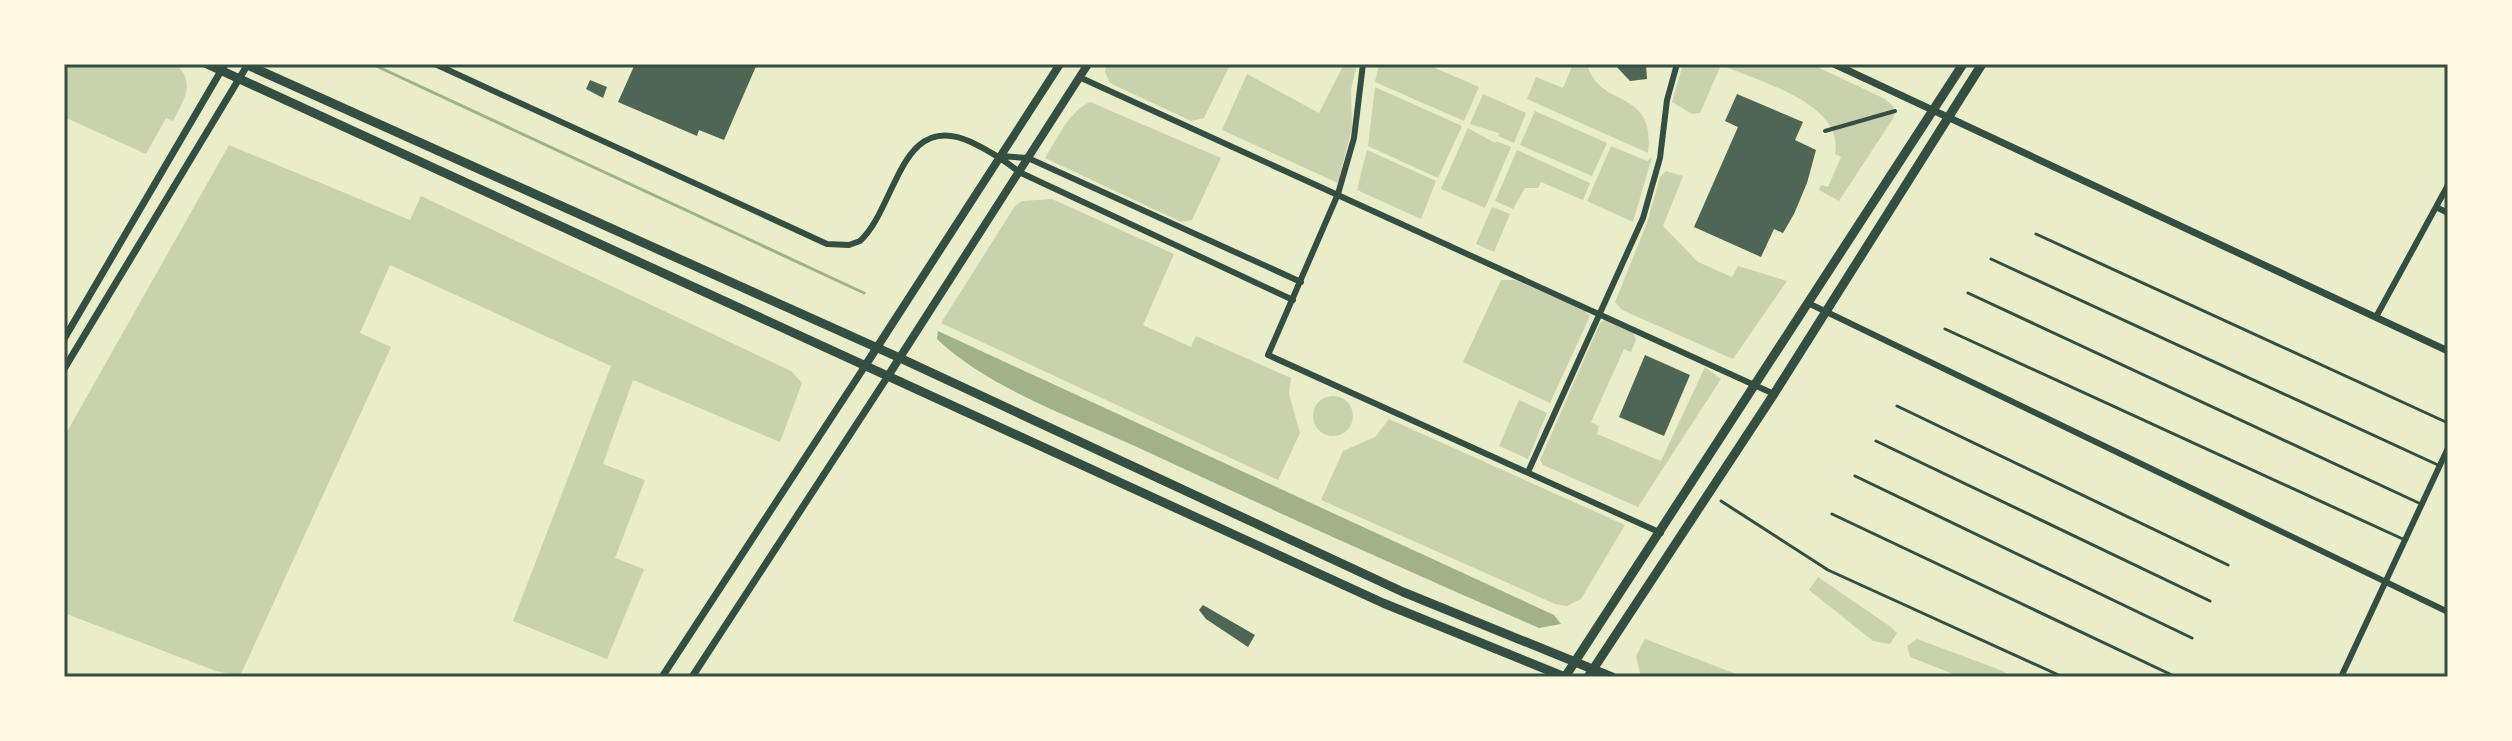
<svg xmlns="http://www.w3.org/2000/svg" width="2512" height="741" font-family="Arial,sans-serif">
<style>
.green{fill:#cad2ad}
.water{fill:#a3b18a}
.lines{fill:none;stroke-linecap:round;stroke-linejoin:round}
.stream{stroke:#a3b18a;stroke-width:3}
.building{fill:#4f6655}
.service{stroke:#344e41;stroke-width:3}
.pedestrian{stroke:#344e41;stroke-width:4}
.minor{stroke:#344e41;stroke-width:6}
.tertiary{stroke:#344e41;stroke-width:7}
.secondary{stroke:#344e41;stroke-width:8}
.primary{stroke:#344e41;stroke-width:9}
.trunk{stroke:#344e41;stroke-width:9}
.neatline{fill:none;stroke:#344e41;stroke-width:3}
</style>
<rect width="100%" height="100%" fill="#e9edc9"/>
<path class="green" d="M64,64H176C196,83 184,100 173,121L166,118L146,154L64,117Z
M1106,64H1228L1230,65L1204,118L1191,121L1110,83L1105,72Z
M1344,64H1357L1351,90L1352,128L1338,183L1222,130L1247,74L1319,113Z
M1379,64H1426L1479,87L1464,121L1375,82Z
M1573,64H1587C1600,111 1656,86 1648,153L1527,99L1536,77L1563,88Z
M1683,64H1811L1885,99L1893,106L1894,117L1839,201L1819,190L1821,185L1828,187L1841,157L1835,154C1845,103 1757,81 1721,65L1700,113L1692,114L1672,102Z
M1375,87L1462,126L1438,178L1368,146Z
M1483,94L1526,113L1514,143L1498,136L1499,133L1470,124Z
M1090,102L1221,158L1192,220L1181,222L1045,158C1057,139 1069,111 1090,102Z
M1535,111L1607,143L1592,176L1520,145Z
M1468,128L1495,143L1496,141L1511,147L1485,208L1441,189Z
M229,145L410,220L421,196L791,371L802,383L780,442L633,380L603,464L645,480L615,558L644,569L607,659L513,621L611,366L390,265L360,333L391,347L240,676L216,671L64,613V437Z
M1611,146L1647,161L1652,157L1633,222L1587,201Z
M1367,150L1436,181L1421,219L1357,190Z
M1517,150L1590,183L1583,200L1541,182L1538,188H1525L1513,209L1495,201Z
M1666,171L1683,176L1663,226L1698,262L1732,277L1738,266L1787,281L1733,359L1622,310L1615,302L1647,223L1660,177Z
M1052,199L1174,254L1143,325L1191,347L1196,336L1291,378L1289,394L1300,433L1278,480L941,323L1015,206L1022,201Z
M1492,207L1510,214L1494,252L1476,244Z
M1501,280H1515L1584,310L1590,316L1550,403L1463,362Z
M1607,319L1633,331L1636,340L1631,352L1624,349L1591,422L1599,426L1597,434L1661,461L1705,367L1721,379L1638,507L1543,465L1540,460L1600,323Z
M1313 416a20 20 0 1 1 40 0a20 20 0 1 1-40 0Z
M1519,400L1547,413L1528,459L1499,446Z
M1389,419L1625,525L1581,599L1567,606L1555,604L1321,500L1343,451L1375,437Z
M1818,577L1891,627L1897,633L1890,644L1873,641L1809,590Z
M1645,639L1744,677H1641L1636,656Z
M1917,639L2003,671L2010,677H1961L1910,657L1907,646Z"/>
<path class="water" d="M938,331L1554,615L1561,624L1539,628C1405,570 1272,510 1139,448C1074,418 988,388 937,339Z"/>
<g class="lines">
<path class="stream" d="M372,64L864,293"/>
</g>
<path class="building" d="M635,64L685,66L757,64L724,140L699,130L697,136L618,102Z
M1614,64H1646L1647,79L1630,81Z
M590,80L607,87L603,98L586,89Z
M1737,94L1803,122L1795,140L1816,150L1807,183L1794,214L1783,233L1774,229L1761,257L1694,227L1738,127L1725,121Z
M1645,355L1690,375L1664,436L1619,417Z
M1203,605L1255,635L1248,647L1206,619L1199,610Z"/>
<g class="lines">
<path class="service" d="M2036,234L2448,423
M1991,259L2438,465
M1968,293L2421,504
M1945,329L2405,540
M1897,406L2228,565
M1876,441L2210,601
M1855,476L2192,638
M1721,501L1828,570L2063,677
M1832,514L2174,676"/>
<path class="pedestrian" d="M1825,131L1895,111"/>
<path class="minor" d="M435,64L827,244L849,245L860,241C897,207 900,109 971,142C990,151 1003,159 1019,172L1293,300
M1363,64L1354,138L1338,194L1268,355L1661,533
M1079,77L1774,394
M1000,156L1028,158L1301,282
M2436,207L2448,213
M1808,303L2448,612
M2376,317L2448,185
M1528,472L1643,218L1660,158L1667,100L1677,64
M2341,677L2448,448"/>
<path class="tertiary" d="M1834,64L2448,351
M64,339L225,64
M64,369L248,64
M662,677L865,366
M692,677L888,376"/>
<path class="secondary" d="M865,366L1060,64
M888,376L1088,64"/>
<path class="primary" d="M207,64L1383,603L1565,677
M245,64L900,358L1403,592L1612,677"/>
<path class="trunk" d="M1565,677L1963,64
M1588,677L1774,394L1982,64"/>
</g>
<rect width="2512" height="741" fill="none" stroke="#fefae0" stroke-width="132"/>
<rect x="66" y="66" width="2380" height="609" class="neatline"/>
</svg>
